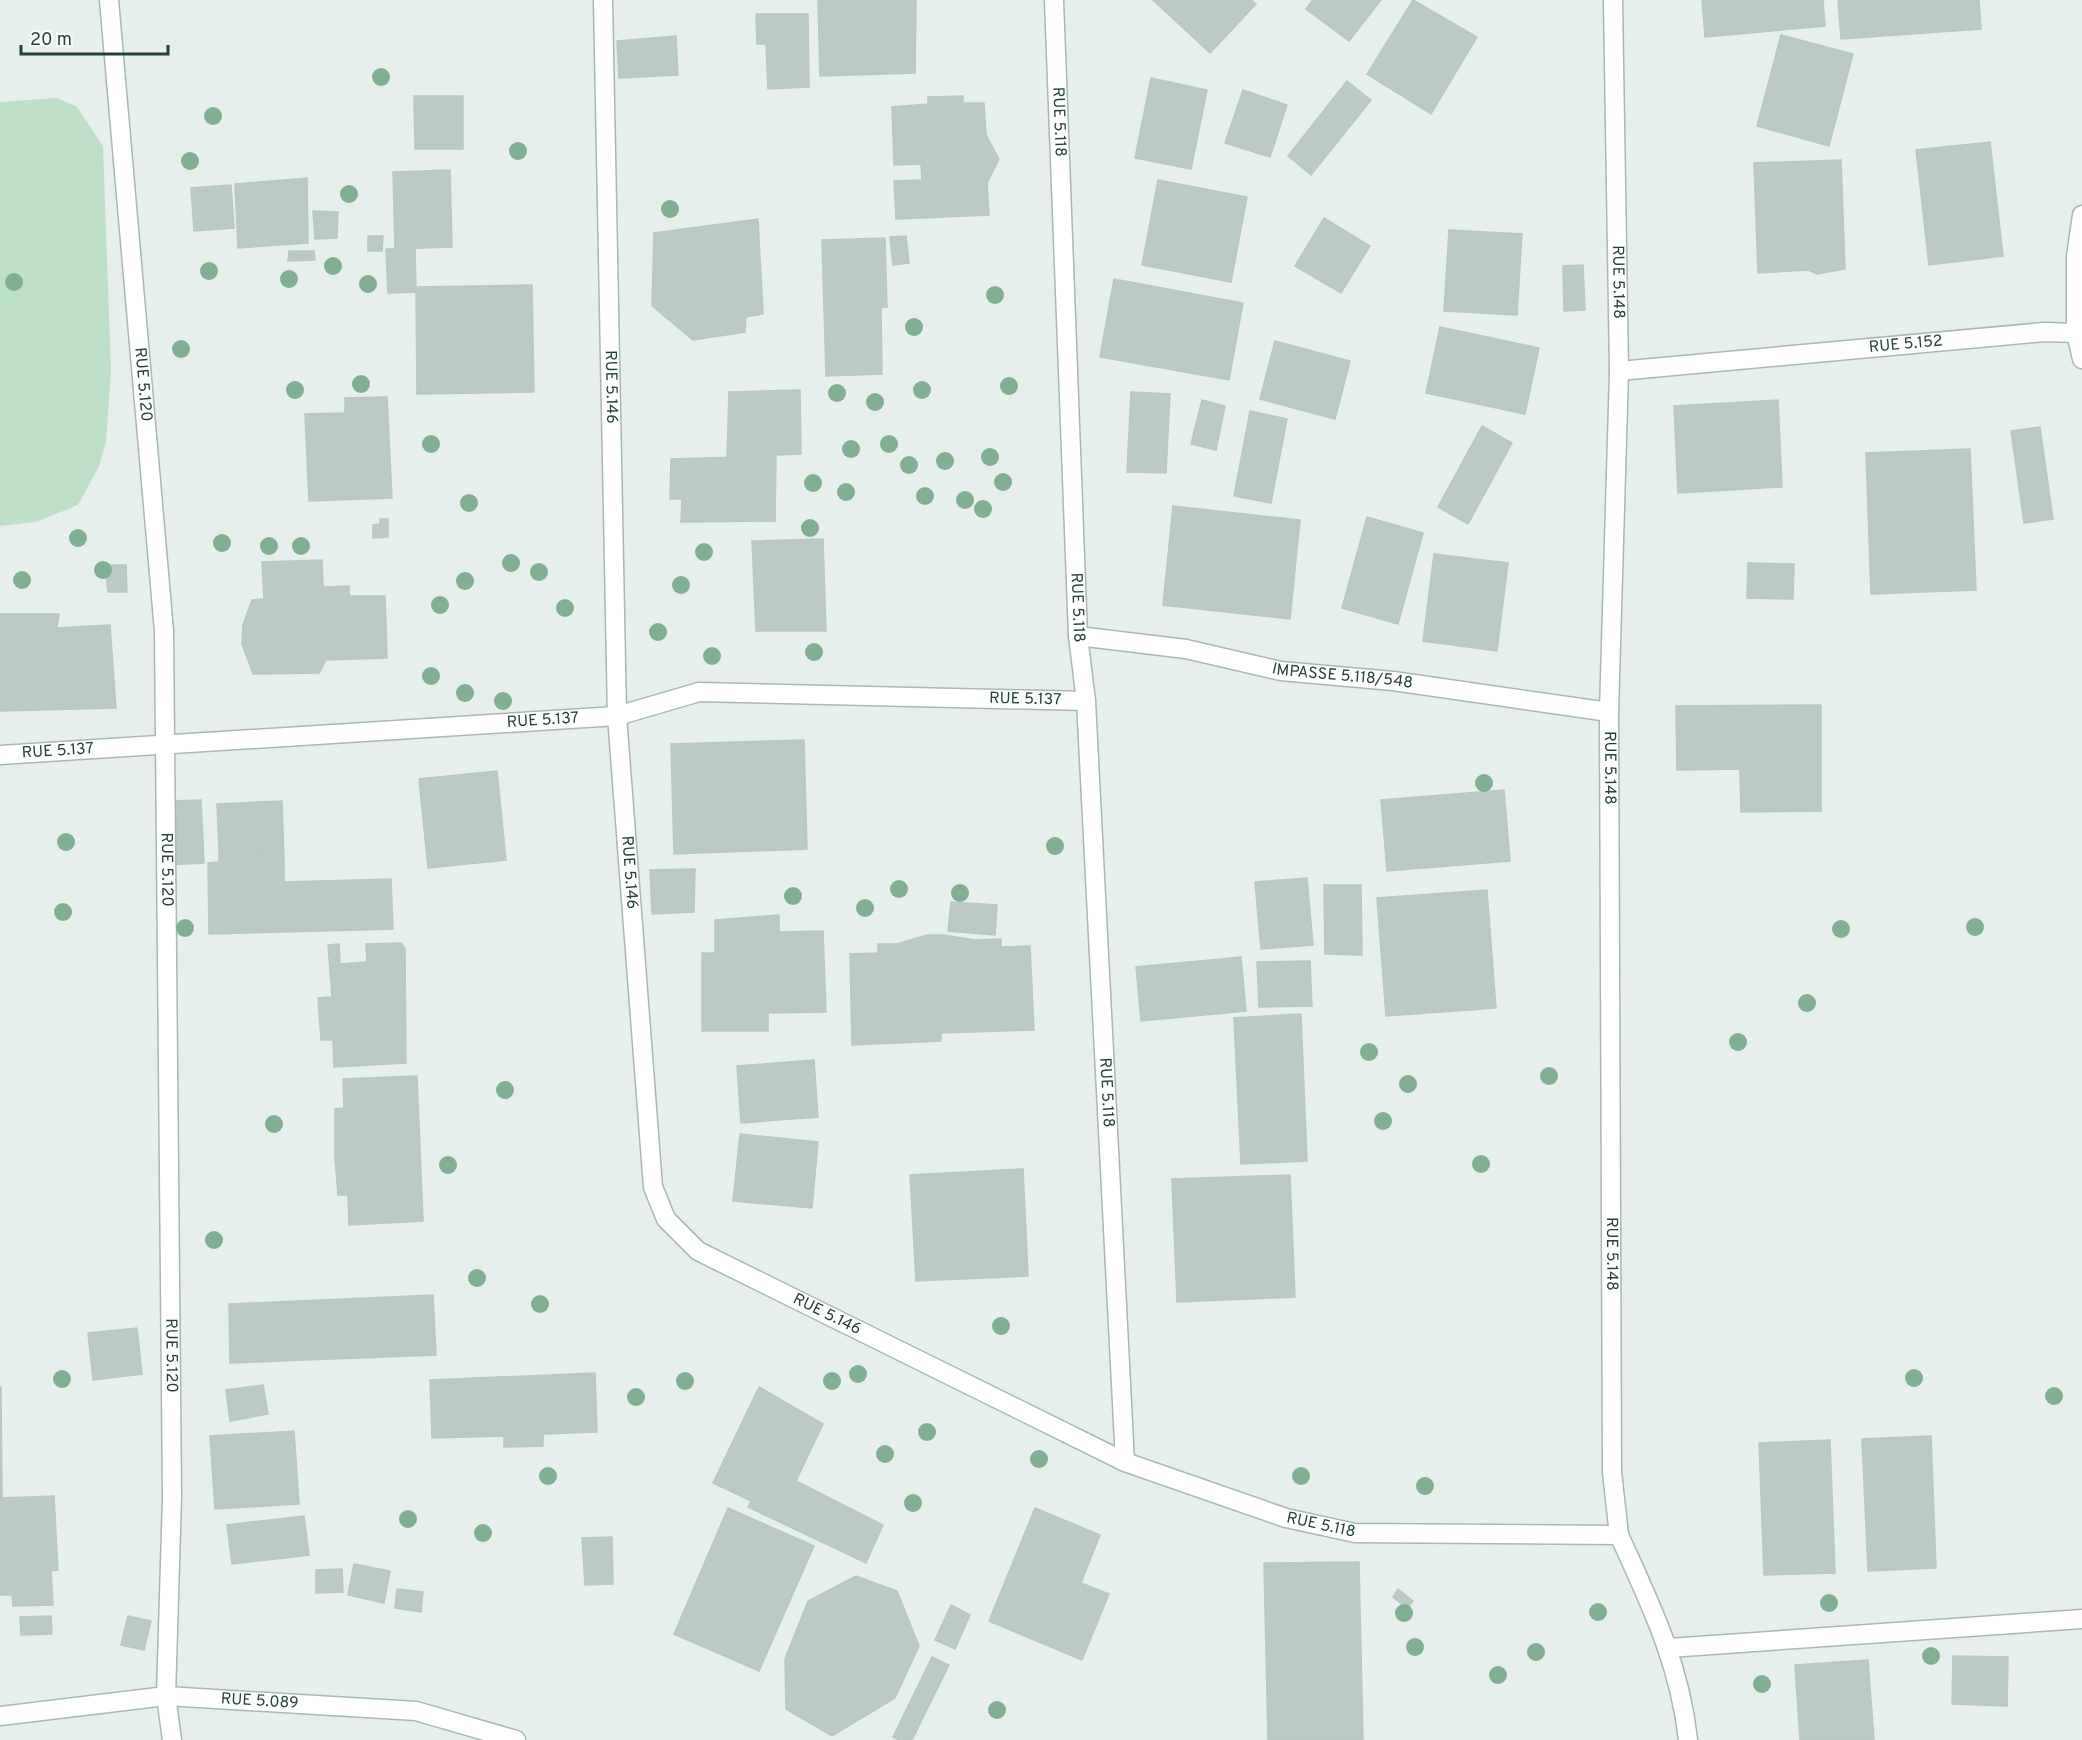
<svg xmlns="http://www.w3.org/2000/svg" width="2082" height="1740" font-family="Overpass,sans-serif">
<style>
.grass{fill:#bfe0c8}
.building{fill:#bbcac4;stroke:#b8c9c2;stroke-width:1.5}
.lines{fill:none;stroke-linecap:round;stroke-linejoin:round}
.street-casing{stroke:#a8b8b2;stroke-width:21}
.secondary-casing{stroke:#a4bbb3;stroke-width:21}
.street{stroke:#fff;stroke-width:18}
.secondary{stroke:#fff;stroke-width:18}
.tree{fill:#80af93}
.labels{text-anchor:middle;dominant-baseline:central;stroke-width:4.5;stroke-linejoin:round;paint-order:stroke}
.street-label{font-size:16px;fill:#24423a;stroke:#f7fbf9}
</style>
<rect width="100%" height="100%" fill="#e6efeb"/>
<path class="grass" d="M57,98L77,107L103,146L111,371L106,442L99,466L78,505L36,522L0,526V102Z"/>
<path class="building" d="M818,0H916L915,73L820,76Z
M1153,0H1251L1256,4L1210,53Z
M1313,0H1381L1349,41L1306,9Z
M1413,0L1477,37L1431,114L1367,74Z
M1702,0H1823L1825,26L1705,37Z
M1838,0H1979L1981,29L1841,39Z
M756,14H808L809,87L768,89L766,44H757Z
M1781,35L1853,54L1829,146L1757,126Z
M676,36L678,75L619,78L617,41Z
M1151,78L1207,90L1191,169L1135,158Z
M1347,81L1371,100L1311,175L1288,156Z
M1243,90L1287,105L1270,157L1225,143Z
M414,96H463V149H415Z
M963,96V103H984L986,135L999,159L987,183L989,215L896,219L894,181L922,180L921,164L894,165L892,107L928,104V97Z
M1990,142L2003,256L1929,265L1916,150Z
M1841,160L1845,269L1817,274L1808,270L1758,273L1754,163Z
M450,170L452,247L395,249L393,172Z
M307,178L308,243L238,248L235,184Z
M1158,180L1247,197L1231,282L1142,265Z
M231,185L234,228L194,231L191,188Z
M313,211L338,212L337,238L315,239Z
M1324,218L1370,246L1341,293L1295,266Z
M758,219L763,314L746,317L745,332L693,340L652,306L654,233Z
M1449,230L1522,234L1517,315L1444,311Z
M368,236H383L382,251H368Z
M906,236L909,263L893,265L890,237Z
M885,238L887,307H881L882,374L826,376L822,240Z
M386,249H415L416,287L532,285L534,392L417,394L416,292L388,293Z
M289,251H314L315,260L288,261Z
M1583,265L1585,310L1564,311L1563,266Z
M1114,279L1243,303L1229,380L1100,357Z
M1440,327L1539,348L1525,414L1426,393Z
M1275,341L1350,361L1335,419L1260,399Z
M800,390L801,454L727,457L729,392Z
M1131,392L1170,394L1166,473L1127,472Z
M387,397L392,498L309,501L305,414L345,413V398Z
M1202,400L1225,406L1216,450L1191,444Z
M1778,400L1782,487L1678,493L1674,406Z
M1250,411L1287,419L1271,503L1234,496Z
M1482,426L1512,443L1468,524L1438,507Z
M2040,427L2053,519L2024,523L2011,431Z
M1970,449L1976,590L1871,594L1866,453Z
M776,456L775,521L681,522L682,499H670L671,459Z
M1173,506L1300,520L1290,619L1163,605Z
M1367,517L1423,533L1398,624L1342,608Z
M380,519H388V537L373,538V525L380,524Z
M823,539L826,631H756L752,541Z
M1434,554L1508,563L1497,651L1423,641Z
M322,560L323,587L349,586V596H385L387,658L326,660L319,673L253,674L242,644L243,625L252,600L264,599L262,562Z
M1748,563L1794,564L1793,599L1747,598Z
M105,565H126L127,592H108Z
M0,614H59L57,628L110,625L116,708L0,711Z
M1821,705V811L1741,812L1740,769L1677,770L1676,706Z
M804,740L807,849L674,854L671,744Z
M497,771L506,860L428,868L419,779Z
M1504,790L1510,861L1387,871L1381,800Z
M201,800L204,863L170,865L168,801Z
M282,801L284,861L260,862L259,849L219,850L217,804Z
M259,849L260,862L284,861V882L391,879L393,929L209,934L208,863L219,862V850Z
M695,869L694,912L652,914L650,870Z
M1307,878L1313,945L1261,949L1255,882Z
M1324,885H1361L1362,955L1325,954Z
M1487,890L1496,1008L1386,1016L1377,898Z
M951,902L997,905L995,935L948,931Z
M779,915V932L823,931L826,1012L768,1013V1031H702V953H715V920Z
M927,935H943L975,940L1001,939V947L1030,946L1034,1030L941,1033V1041L852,1045L850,954L878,953V944H897Z
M401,943L405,949L406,1063L334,1067L333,1040H321L318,998L332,997L328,945L339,944L340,964L367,962L366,944Z
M1241,957L1246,1011L1141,1021L1136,967Z
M1310,961L1312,1006L1259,1007L1257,962Z
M1301,1014L1307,1161L1241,1164L1234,1018Z
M814,1060L818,1117L741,1123L737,1066Z
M417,1076L423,1221L349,1225L348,1195H338L335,1157V1109L344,1108L343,1079Z
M740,1134L818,1142L812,1208L733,1201Z
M1023,1169L1028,1276L916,1281L910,1175Z
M1290,1175L1295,1297L1177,1302L1172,1179Z
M433,1295L436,1355L230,1363L229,1304Z
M137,1328L142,1374L93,1380L88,1333Z
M595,1373L597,1432L543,1434V1446L504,1447V1436L432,1438L430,1380Z
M263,1385L268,1414L230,1421L226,1390Z
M1,1387L2,1498H0V1387Z
M759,1387L823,1424L796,1481L883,1525L866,1563L748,1507L751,1501L713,1483Z
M294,1431L299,1504L215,1509L210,1436Z
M1931,1436L1936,1568L1868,1571L1862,1439Z
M1830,1440L1835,1573L1764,1575L1759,1443Z
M54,1496L58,1570L51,1571L53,1605L13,1606L12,1595H0V1498Z
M728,1508L814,1546L759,1671L674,1634Z
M1035,1508L1100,1535L1081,1583L1109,1594L1082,1660L989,1621Z
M304,1516L309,1555L232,1564L227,1525Z
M612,1537L613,1584L585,1585L582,1538Z
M1359,1562L1363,1740H1268L1264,1563Z
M354,1564L390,1571L384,1603L348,1595Z
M342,1569L343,1592L316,1593V1570Z
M856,1576L897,1591L919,1646L895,1698L832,1736L786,1709L785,1659L808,1601Z
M397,1589L423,1592L421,1612L395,1608Z
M1398,1589L1413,1601L1407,1608L1393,1597Z
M951,1605L970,1615L955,1649L935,1640Z
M51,1616L52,1634L21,1635L20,1617Z
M128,1616L151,1621L144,1650L121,1645Z
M1953,1656L2008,1657L2007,1706L1952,1704Z
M932,1657L949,1665L912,1740H899L893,1737Z
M1868,1660L1874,1740H1800L1795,1665Z"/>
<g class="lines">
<g class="street-casing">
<g id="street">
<path id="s1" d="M109,0L164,631L172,1497L166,1696L172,1740"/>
<path id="s2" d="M603,0L617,716L653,1187L666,1219L698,1251L1125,1462"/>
<path id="s3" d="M1054,0L1078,636L1086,701L1125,1462L1286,1518L1355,1533L1619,1535C1650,1603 1680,1664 1688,1740"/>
<path id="s4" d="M1613,0L1619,371L1609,712L1612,1472L1619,1535"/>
<path d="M2082,333H2076L2082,359"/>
<path id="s5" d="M1619,371L2044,332L2076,333V256L2082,215"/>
<path id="s6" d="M1078,636L1186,649L1281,671L1393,681L1609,712"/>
<path id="s7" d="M0,755L617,716L699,692L1086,701"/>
<path d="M1669,1648L2082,1619"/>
</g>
</g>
<g class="secondary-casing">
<g id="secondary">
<path id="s8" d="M0,1716L166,1696L416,1711L516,1740"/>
</g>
</g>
<use href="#street" class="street"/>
<use href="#secondary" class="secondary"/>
</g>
<g class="tree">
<circle cx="381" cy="77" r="9"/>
<circle cx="213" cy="116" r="9"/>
<circle cx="518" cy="151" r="9"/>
<circle cx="190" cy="161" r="9"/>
<circle cx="349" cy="194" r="9"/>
<circle cx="670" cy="209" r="9"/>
<circle cx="333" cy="266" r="9"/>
<circle cx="209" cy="271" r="9"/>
<circle cx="289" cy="279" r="9"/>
<circle cx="14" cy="282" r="9"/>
<circle cx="368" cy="284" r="9"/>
<circle cx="995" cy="295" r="9"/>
<circle cx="914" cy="327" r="9"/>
<circle cx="181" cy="349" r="9"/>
<circle cx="361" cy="384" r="9"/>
<circle cx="1009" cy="386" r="9"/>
<circle cx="295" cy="390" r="9"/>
<circle cx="922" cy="390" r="9"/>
<circle cx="837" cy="393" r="9"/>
<circle cx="875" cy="402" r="9"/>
<circle cx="431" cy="444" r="9"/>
<circle cx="889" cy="444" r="9"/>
<circle cx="851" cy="449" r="9"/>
<circle cx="990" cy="457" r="9"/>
<circle cx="945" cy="461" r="9"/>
<circle cx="909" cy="465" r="9"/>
<circle cx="1003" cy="482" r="9"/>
<circle cx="813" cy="483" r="9"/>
<circle cx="846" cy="492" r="9"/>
<circle cx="925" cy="496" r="9"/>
<circle cx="965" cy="500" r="9"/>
<circle cx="469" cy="503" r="9"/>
<circle cx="983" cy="509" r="9"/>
<circle cx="810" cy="528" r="9"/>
<circle cx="78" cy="538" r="9"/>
<circle cx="222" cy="543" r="9"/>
<circle cx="269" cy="546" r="9"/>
<circle cx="301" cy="546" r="9"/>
<circle cx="704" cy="552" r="9"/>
<circle cx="511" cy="563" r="9"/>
<circle cx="103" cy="570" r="9"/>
<circle cx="539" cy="572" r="9"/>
<circle cx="22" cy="580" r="9"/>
<circle cx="465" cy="581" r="9"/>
<circle cx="681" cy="585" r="9"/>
<circle cx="440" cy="605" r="9"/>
<circle cx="565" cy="608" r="9"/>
<circle cx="658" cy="632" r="9"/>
<circle cx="814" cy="652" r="9"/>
<circle cx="712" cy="656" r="9"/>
<circle cx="431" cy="676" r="9"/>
<circle cx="465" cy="693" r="9"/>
<circle cx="503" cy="701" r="9"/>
<circle cx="1484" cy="783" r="9"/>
<circle cx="66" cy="842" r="9"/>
<circle cx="1055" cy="846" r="9"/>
<circle cx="899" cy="889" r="9"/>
<circle cx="960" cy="893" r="9"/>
<circle cx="793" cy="896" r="9"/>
<circle cx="865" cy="908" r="9"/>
<circle cx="63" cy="912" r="9"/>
<circle cx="1975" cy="927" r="9"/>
<circle cx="185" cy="928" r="9"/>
<circle cx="1841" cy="929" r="9"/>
<circle cx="1807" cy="1003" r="9"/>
<circle cx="1738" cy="1042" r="9"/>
<circle cx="1369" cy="1052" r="9"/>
<circle cx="1549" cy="1076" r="9"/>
<circle cx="1408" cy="1084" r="9"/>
<circle cx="505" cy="1090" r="9"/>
<circle cx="1383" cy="1121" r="9"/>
<circle cx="274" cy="1124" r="9"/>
<circle cx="1481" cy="1164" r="9"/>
<circle cx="448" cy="1165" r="9"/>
<circle cx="214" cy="1240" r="9"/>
<circle cx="477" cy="1278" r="9"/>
<circle cx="540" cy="1304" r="9"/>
<circle cx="1001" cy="1326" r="9"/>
<circle cx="858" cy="1374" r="9"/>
<circle cx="1914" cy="1378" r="9"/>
<circle cx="62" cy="1379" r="9"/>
<circle cx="685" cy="1381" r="9"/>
<circle cx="832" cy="1381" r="9"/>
<circle cx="2054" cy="1396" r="9"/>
<circle cx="636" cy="1397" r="9"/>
<circle cx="927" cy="1432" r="9"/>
<circle cx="885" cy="1454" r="9"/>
<circle cx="1039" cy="1459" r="9"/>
<circle cx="548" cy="1476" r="9"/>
<circle cx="1301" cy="1476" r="9"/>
<circle cx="1425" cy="1486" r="9"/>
<circle cx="913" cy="1503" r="9"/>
<circle cx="408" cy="1519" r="9"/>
<circle cx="483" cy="1533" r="9"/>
<circle cx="1829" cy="1603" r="9"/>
<circle cx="1598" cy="1612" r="9"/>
<circle cx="1404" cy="1613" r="9"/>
<circle cx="1415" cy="1647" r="9"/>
<circle cx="1536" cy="1652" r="9"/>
<circle cx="1931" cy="1656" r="9"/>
<circle cx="1498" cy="1675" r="9"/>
<circle cx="1762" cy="1684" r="9"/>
<circle cx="997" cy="1710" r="9"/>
</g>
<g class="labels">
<g class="street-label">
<text stroke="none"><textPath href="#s3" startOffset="122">RUE 5.118</textPath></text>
<text stroke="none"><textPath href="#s4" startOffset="282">RUE 5.148</textPath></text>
<text stroke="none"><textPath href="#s5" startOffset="288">RUE 5.152</textPath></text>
<text stroke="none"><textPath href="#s1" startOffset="386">RUE 5.120</textPath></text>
<text stroke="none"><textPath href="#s2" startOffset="387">RUE 5.146</textPath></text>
<text stroke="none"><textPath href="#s3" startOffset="608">RUE 5.118</textPath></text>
<text stroke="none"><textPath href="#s6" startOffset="268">IMPASSE 5.118/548</textPath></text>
<text stroke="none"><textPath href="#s7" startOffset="1030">RUE 5.137</textPath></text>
<text stroke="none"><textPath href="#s7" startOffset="544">RUE 5.137</textPath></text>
<text stroke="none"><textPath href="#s7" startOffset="58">RUE 5.137</textPath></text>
<text stroke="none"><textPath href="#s4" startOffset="768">RUE 5.148</textPath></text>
<text stroke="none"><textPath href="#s1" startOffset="872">RUE 5.120</textPath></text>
<text stroke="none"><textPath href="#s2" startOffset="873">RUE 5.146</textPath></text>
<text stroke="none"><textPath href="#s3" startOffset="1094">RUE 5.118</textPath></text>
<text stroke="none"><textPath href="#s4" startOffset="1254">RUE 5.148</textPath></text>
<text stroke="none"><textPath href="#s2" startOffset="1412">RUE 5.146</textPath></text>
<text stroke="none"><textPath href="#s1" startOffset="1358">RUE 5.120</textPath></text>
<text stroke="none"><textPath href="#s3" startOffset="1670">RUE 5.118</textPath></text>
<text stroke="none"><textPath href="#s8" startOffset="261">RUE 5.089</textPath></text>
</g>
</g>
<path d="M21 45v9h147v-9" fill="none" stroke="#24423a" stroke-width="3"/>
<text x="30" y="45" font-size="18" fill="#24423a" stroke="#f7fbf9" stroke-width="4.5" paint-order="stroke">20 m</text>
</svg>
